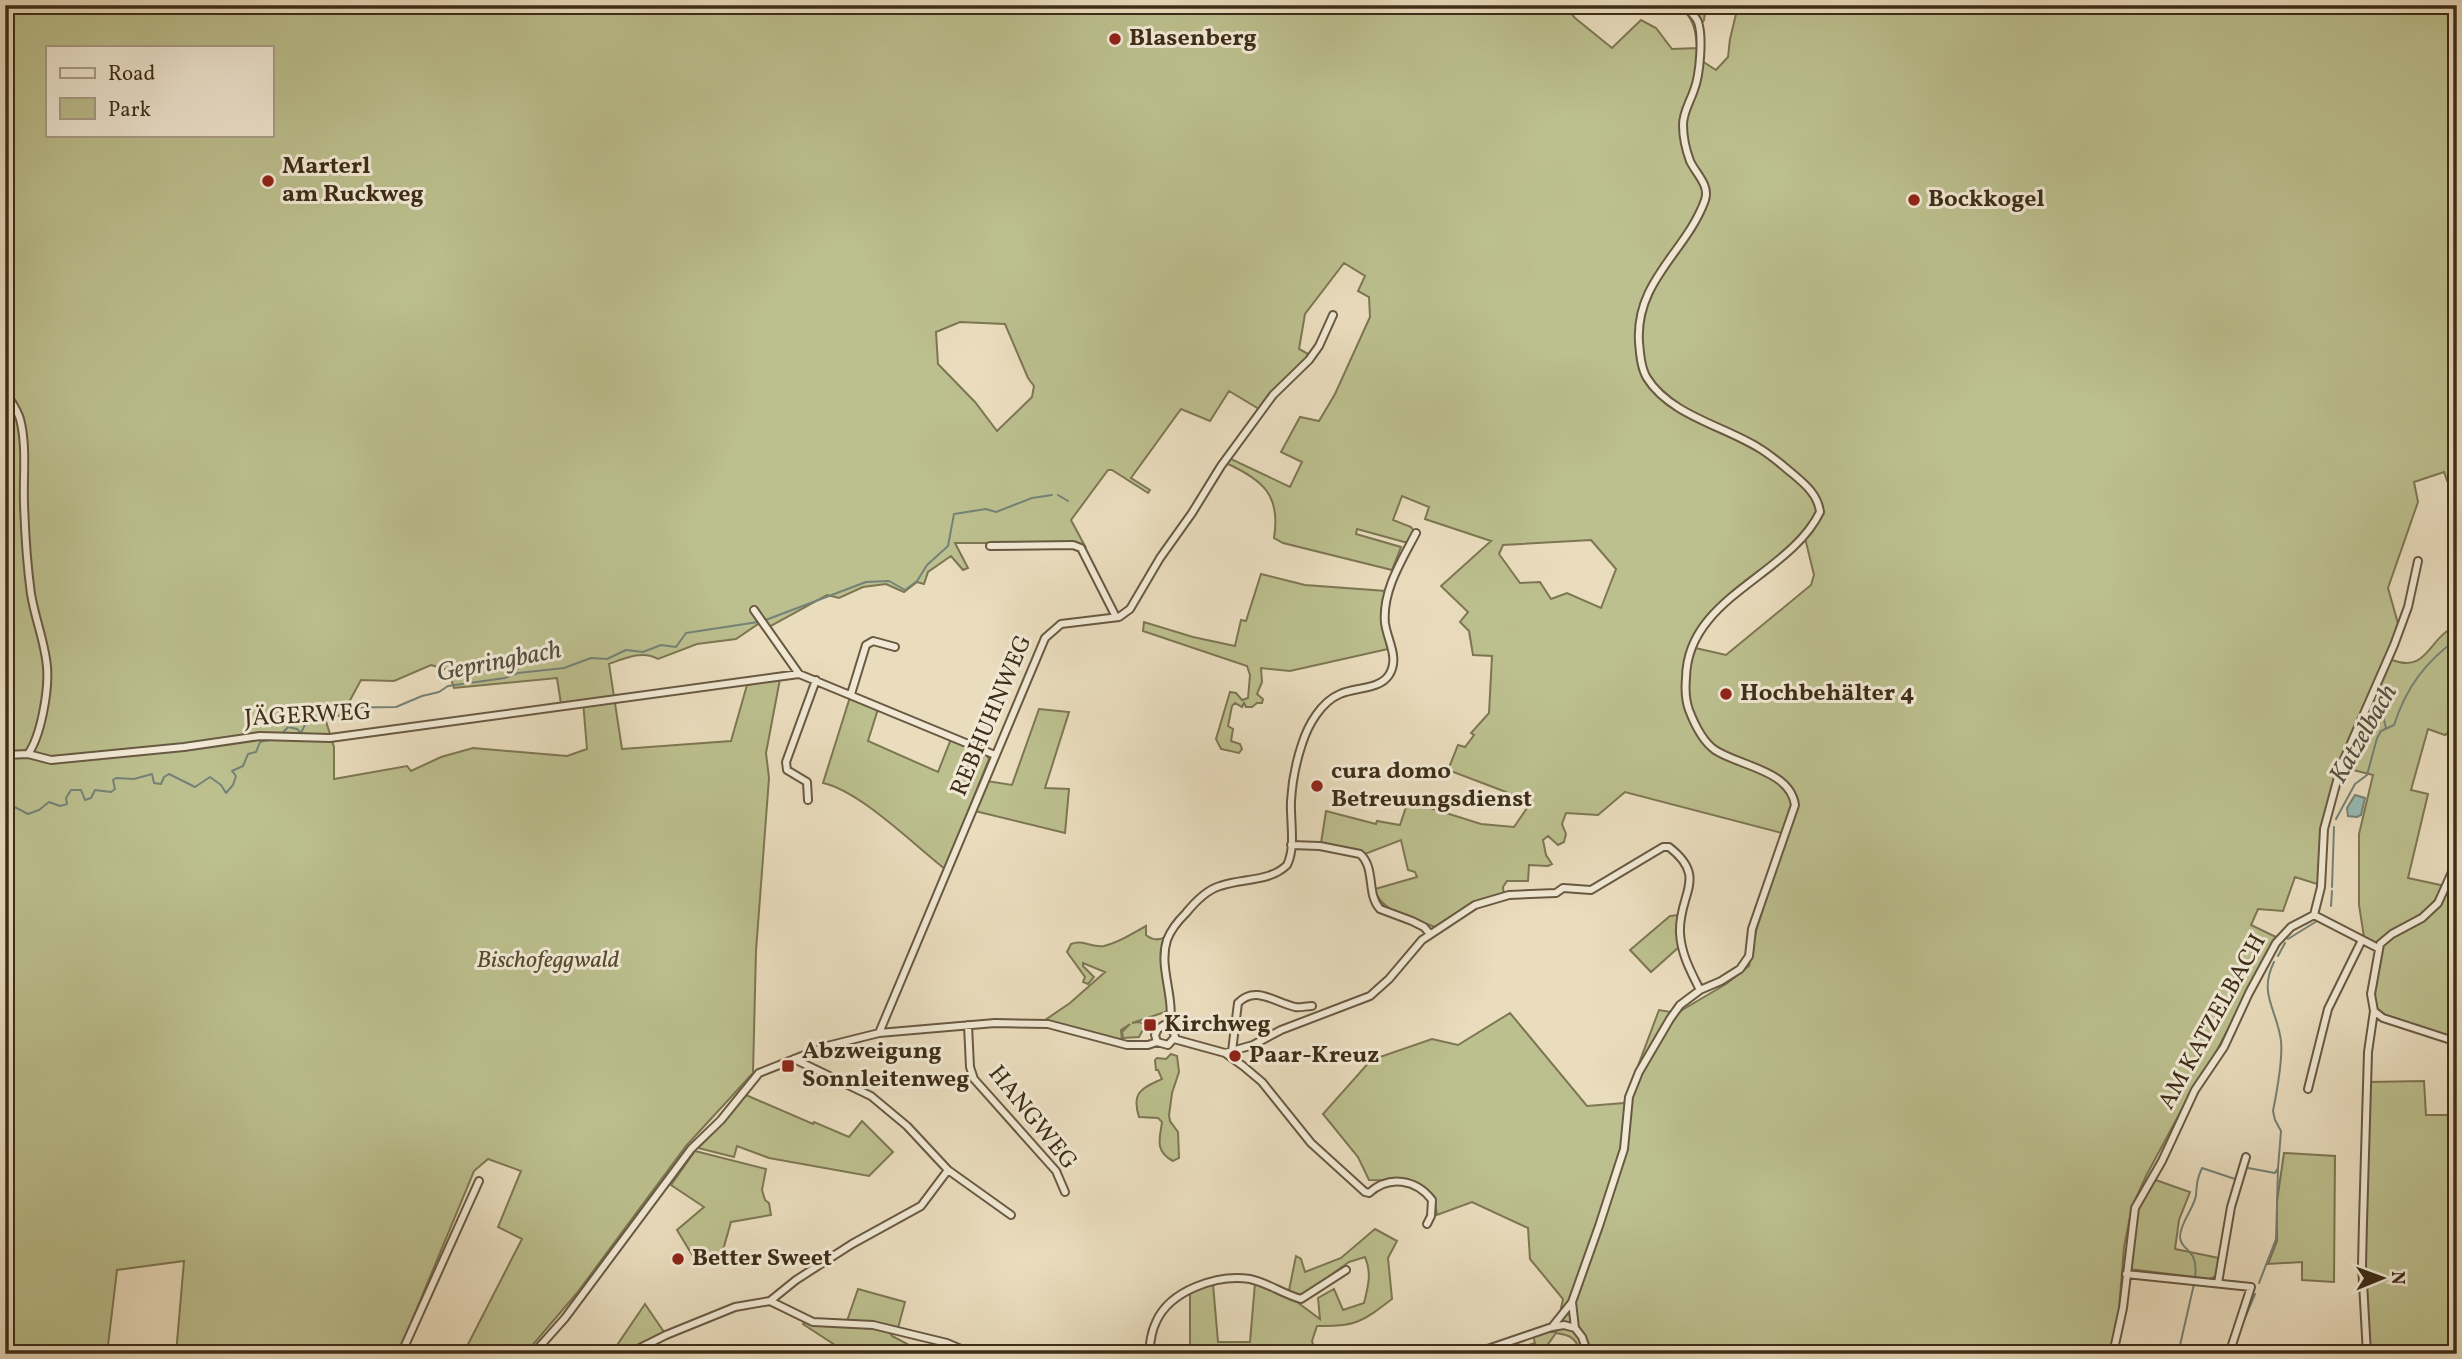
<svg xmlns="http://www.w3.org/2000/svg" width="2462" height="1359" font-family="Vollkorn,serif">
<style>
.green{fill:#bcbf8e;stroke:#7d7653;stroke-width:2;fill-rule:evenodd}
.water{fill:#98bbb6;stroke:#748277;stroke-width:2}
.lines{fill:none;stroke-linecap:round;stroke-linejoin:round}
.stream{stroke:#748277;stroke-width:2}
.minor-casing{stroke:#695942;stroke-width:10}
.minor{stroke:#f1e9d5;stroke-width:6}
.poi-dot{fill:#8f2418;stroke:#f1e9d5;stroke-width:2.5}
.labels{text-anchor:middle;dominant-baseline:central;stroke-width:6;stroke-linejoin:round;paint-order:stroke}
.poi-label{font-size:24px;font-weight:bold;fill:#3e2d18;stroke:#f1e9d5;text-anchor:start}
.street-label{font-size:24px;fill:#3e2d18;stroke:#f1e9d5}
.park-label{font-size:24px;font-style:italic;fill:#574a30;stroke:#f1e9d5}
.water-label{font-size:26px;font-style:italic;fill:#545040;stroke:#f1e9d5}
</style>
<rect width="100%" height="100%" fill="#eaddbe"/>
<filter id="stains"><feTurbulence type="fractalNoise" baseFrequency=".00286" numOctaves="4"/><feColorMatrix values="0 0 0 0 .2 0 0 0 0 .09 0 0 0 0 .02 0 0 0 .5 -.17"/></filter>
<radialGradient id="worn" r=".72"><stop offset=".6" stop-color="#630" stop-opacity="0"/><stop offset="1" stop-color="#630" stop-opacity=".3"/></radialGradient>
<path class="green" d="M5,5H1564L1575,18L1612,48L1641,20L1656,28L1672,49L1697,48C1696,29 1693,17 1678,5H1706L1704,20L1701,24L1702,61L1716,70L1728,57L1730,39L1737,10L1734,5H2457V508L2444,472L2414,482L2418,502L2388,588L2401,634L2392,660C2429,674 2428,636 2457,626V725L2445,735L2428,729L2411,790L2428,794L2408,878L2445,886C2426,920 2403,921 2376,944L2364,937L2359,905V834L2373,775L2341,767L2324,829L2320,885L2295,877L2283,911L2258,909L2251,925L2276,937L2214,1056L2189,1096L2146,1176L2132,1207L2124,1247L2119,1310L2110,1354H1581C1577,1339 1571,1335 1556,1333L1541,1354H1501L1535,1343L1533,1335L1545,1332H1556L1563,1299L1530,1259L1528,1228L1472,1202L1437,1215L1434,1196L1414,1181L1369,1180L1358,1157L1323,1114L1371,1060L1432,1039L1458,1045L1510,1013L1587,1106L1624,1103L1659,1010L1677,1013L1726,984L1749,966L1756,931L1786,834L1625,792L1598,815L1566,813L1562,824L1566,834L1564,842L1558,845L1548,836L1543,840L1546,855L1552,864L1548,866L1529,865L1528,881H1507L1503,887L1504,896L1483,902L1435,927C1416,920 1379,912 1375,889L1417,877L1415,872L1408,870L1401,840L1365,854L1355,849L1321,843L1326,811L1376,824L1377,821L1400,825L1408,801L1481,824L1514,827L1527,808L1526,804L1506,792L1448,770L1458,745L1465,747L1474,735L1471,733L1489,713L1492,656L1473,655L1469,631L1460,622L1468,612L1441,586L1491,541L1425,519L1429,507L1402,496L1393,520L1411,527L1414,531L1408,543L1357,529L1356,534L1401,547L1392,570L1283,543L1274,538C1281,495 1263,480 1226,463L1229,458L1290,487L1302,462L1281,452L1300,417L1319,421L1335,394L1370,317L1369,297L1358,291L1365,276L1344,263L1305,314L1299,349L1310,355L1259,409L1229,391L1210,421L1181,409L1131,478L1150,490L1148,493L1112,470H1108L1071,520L1086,548L1080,544L1073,543H955L968,568L963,570L951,556L928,572L924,584L917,582L904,592L886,584L863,587L839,598L827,595L769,627L764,620L736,639L697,644L658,659C643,650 625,658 609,664L622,749L731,741L747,685L780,679L766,753L769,778L756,951L753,1073L686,1146L577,1293L525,1354H463L522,1239L498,1227L521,1171L488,1159L474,1171L398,1354H176L184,1261L117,1270L107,1354H5ZM47,47H271V135H47ZM960,322L1005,324L1028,378L1034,386L1032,397L997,431L975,402L938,364L936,332ZM1817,514L1819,520L1805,538L1814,575L1811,585L1726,655L1691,647L1721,603L1738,587L1762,571L1795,543ZM1591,540L1616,569L1601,608L1567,593L1551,599L1540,582L1520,583L1499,554L1503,545ZM431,665L448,670L454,688L557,678L561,704L583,701L587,749L567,756L473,748L441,757L411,771L407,766L334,779V747L325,718L342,715L361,680L394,681Z
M1261,574L1305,585L1386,591L1382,623L1388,649L1290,671L1261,668L1262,682L1257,694L1263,699L1262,703H1257L1252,707H1246L1244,703L1242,707L1235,703L1232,706L1228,726L1233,729L1231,741L1240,744L1242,749L1239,753L1221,749L1216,739L1230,692L1236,693L1242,700L1248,698L1250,675L1247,666L1143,631L1144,622L1193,637L1235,646L1241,620L1246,621Z
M850,697L878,709L868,741L938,772L951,739L986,754L989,759L945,869C913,844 860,791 823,783Z
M1039,709L1069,712L1045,788L1069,789L1065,833L975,811L987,781L1012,785Z
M2457,856V1039L2382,1014L2373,1003C2375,990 2376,953 2383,944C2390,935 2401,931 2410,926C2443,908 2450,892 2457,856Z
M1679,915V947L1651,972L1630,950L1670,916Z
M1146,926V935C1152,940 1158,941 1165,937L1162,952L1168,1011L1132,1023L1138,1022L1146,1024L1139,1037L1123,1038L1122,1032L1130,1024L1121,1030L1122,1041L1045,1020L1070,1003L1105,972L1083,963V966L1094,977L1088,984L1083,982L1085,977L1067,952L1071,944C1083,939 1091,948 1104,946C1119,943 1133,933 1146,926Z
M1171,1054L1177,1056L1179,1072L1172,1093L1169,1115L1170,1121L1178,1132L1179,1158L1173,1161C1154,1151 1160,1138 1162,1122L1158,1118L1139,1117C1131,1092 1142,1088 1162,1079L1158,1070H1156L1155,1060L1157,1058L1166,1059Z
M2424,1081L2426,1115H2457V1354H2369L2364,1250L2368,1082Z
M746,1095L813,1124L814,1122L849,1137L862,1121L893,1152L869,1176L769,1158L737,1146L734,1157L698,1148L724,1122Z
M695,1151L766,1169L762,1190L765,1200L769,1203L771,1215L731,1222L721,1257L704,1265L698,1256L694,1258L677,1230L704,1207L671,1185Z
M2284,1153L2335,1156L2334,1282L2302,1280V1262L2268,1264L2277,1241V1201Z
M2150,1178L2190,1192L2179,1220L2175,1249L2219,1258L2216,1276L2210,1279L2129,1269L2136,1217Z
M1375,1229L1397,1241L1388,1258L1392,1299C1362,1322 1355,1327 1317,1326L1312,1341L1316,1354H1153V1351L1190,1346V1292L1213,1284L1218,1342H1250L1255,1283L1297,1302L1320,1319L1318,1298L1334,1289L1343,1310L1364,1303C1368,1287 1372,1273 1365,1257L1349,1262L1302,1296L1288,1295L1296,1256L1301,1259L1305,1272L1341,1258Z
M858,1289L905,1302L898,1328L869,1322L847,1321Z
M645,1304L664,1332L620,1354H611Z
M805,1322L863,1325L888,1330L892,1336L911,1346L915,1354H831L835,1345L803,1324Z"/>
<path class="water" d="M2355,795L2365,798L2361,815L2357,817L2348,816L2347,808Z"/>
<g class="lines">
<path class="stream" d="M1058,495L1068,501
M763,621L866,582L889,581L905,590L917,581L927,565L948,546L954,514L986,509L996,512L1032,498L1052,495
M2377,692L2386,728
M281,735L288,727L297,729L301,733L311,712L331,708L396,707L422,696L439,692L448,686L505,678L518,673L564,668L591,658L607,659L626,650L643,652L661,645L676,647L686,633L758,622
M5,807L11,805L28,814L39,810L49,802L60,806L67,804L66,798L71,790H81L85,800L91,798L95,790L111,792L115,789L113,780L116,778L134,779L152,774L154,783L161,784L164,777L169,774L195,787L210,777L221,785L226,793L233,785L236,776L232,771L243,766L248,754L256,752L260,742L274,739
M2336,819L2355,784L2367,775L2377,738L2381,731L2394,725C2406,688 2425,662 2457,639
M2332,887L2334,827
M2331,906L2332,891
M2288,939L2317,921
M2278,956L2285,943
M2248,1168L2275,1173L2278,1168L2281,1131L2275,1120L2273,1111C2277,1091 2283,1061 2281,1041C2277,1009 2258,994 2274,962
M2195,1277C2199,1248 2181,1252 2180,1237C2180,1222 2194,1209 2196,1195C2197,1183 2197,1179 2202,1168L2235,1179L2239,1170
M2259,1283L2276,1239L2278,1169
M2242,1325L2255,1294
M2178,1354L2194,1284"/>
<g class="minor-casing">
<path id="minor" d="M5,391C10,400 17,409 20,419C27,446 23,476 24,504C25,534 27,565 31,594C35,619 45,642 47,667C49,690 41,736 28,754
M990,546L1073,545L1081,548L1116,617
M754,610L799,674
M851,694L866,645L873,641L895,647
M5,755L28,754L51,760L184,747L260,736L330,738L799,674L995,755
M808,800L807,782L787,770L786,762L816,680
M1291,845L1320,846L1360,854C1376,868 1366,894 1380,909L1412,921L1424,927L1430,934
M2457,847L2452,872L2438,903L2422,918L2392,934L2380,944L2371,994L2374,1011L2383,1018L2457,1042
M2314,915L2378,948
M968,1025L970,1067L974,1079L1056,1171L1065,1192
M879,1033L1045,638L1061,624L1119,617L1130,609L1160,558L1192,513L1221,466L1273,395L1309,360L1319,346L1333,315
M1174,1039L1225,1053L1243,1066L1262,1082L1311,1143L1365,1192L1369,1193C1389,1175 1416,1179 1432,1200L1431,1216L1427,1224
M1157,1042L1168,1045L1175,1037L1174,1033L1169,1027C1176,998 1158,968 1167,940C1171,929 1179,920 1186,913C1195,902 1206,890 1220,886C1242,878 1270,882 1287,865C1296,847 1290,821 1291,801C1292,782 1296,762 1302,744C1308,725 1321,702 1340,694C1355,687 1379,690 1389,675C1400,658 1387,640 1385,623C1382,591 1402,560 1416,533
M1157,1042L1155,1035L1158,1029L1164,1025L1169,1027
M1232,1051L1238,1003C1255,985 1274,1002 1295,1007C1300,1008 1306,1006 1312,1006
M1225,1053L1253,1045L1281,1030L1370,996L1389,979L1422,940L1475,905L1509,895L1556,893L1563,888L1591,890L1663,847H1669C1709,878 1678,894 1680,933C1681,954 1691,972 1700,990
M794,1059L871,1096L907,1126L948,1170L1011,1215
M2308,1089L2328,1009L2362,940
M2126,1274L2251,1287L2229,1354
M2218,1283L2231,1207L2246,1157
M770,1301L813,1322L873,1325L947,1343L973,1354
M1572,1302L1575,1328L1582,1337L1588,1354
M1552,1327L1572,1302L1599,1226L1624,1149L1629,1097L1639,1072L1670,1019L1680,1005L1700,990L1721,981L1740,969L1749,956L1752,929L1795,805C1790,770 1739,766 1715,750C1702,741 1694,723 1689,710C1685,699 1685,689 1686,678C1687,597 1789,576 1820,512C1818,495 1805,484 1793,474C1782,465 1771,455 1759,448C1724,426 1670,415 1647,378C1641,368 1640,354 1639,342C1635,281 1687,251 1705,200C1710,185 1696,174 1690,161C1686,150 1683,138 1683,125C1683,112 1690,102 1694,90C1700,75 1703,37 1698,22C1696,16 1688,10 1684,5
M404,1354L402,1352L479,1181
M533,1354L565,1318L691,1149L721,1120L759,1073L827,1046L879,1033L995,1023L1048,1024L1127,1045H1148L1157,1042
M628,1354L666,1335L735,1307L770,1301L796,1280L852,1244L921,1206L948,1170
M1149,1354C1150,1343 1151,1332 1156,1322C1170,1290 1218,1274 1250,1279C1268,1283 1283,1294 1301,1299L1346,1270
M1473,1354L1552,1327L1564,1325L1575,1328
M2113,1354L2123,1308L2135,1208L2162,1161L2195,1090L2224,1047L2249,993L2276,943L2291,927L2314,915L2321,887L2324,829L2341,766L2394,645L2408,607L2418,561
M2367,1354L2362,1265L2363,1222L2368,1052L2374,1011"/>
</g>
<use href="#minor" class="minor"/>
</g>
<g class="poi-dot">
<circle cx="1115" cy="39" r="7"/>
<circle cx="268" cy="181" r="7"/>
<circle cx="1914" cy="200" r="7"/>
<circle cx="1726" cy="694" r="7"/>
<circle cx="1317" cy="786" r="7"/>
<rect x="1143" y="1018" width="14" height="14" rx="3.5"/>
<circle cx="1235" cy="1056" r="7"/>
<rect x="781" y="1059" width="14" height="14" rx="3.5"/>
<circle cx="678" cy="1259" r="7"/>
</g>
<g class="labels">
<g class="poi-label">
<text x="1129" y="39">Blasenberg</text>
<text x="282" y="167">Marterl<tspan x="282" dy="28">am Ruckweg</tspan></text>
<text x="1928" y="200">Bockkogel</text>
<text x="1740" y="694">Hochbehälter 4</text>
<text x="1331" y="772">cura domo<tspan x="1331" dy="28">Betreuungsdienst</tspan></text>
<text x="1164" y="1025">Kirchweg</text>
<text x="802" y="1052">Abzweigung<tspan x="802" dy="28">Sonnleitenweg</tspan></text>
<text x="1249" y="1056">Paar-Kreuz</text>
<text x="692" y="1259">Better Sweet</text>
</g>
<g class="street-label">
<text transform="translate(308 716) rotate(-3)">JÄGERWEG</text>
<text transform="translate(992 716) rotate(-67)">REBHUHNWEG</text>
<text transform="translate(2213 1022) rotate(-61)">AM KATZELBACH</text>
<text transform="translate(1032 1118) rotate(51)">HANGWEG</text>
</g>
<g class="park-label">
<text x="548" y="961">Bischofeggwald</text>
</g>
<g class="water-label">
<text transform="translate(499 662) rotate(-11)">Gepringbach</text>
<text transform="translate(2364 734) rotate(-60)">Katzelbach</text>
</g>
</g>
<rect width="2462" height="1359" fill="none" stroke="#eaddbe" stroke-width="28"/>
<rect x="7" y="7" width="2448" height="1345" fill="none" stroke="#3e2d18" stroke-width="3.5"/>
<rect x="14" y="14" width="2434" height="1331" fill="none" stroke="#3e2d18" stroke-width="2"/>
<rect x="46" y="46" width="228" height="91" fill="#f1e9d5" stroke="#a99e89" stroke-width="2"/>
<rect x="60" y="68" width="35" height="10" fill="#f1e9d5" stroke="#a99e89" stroke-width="2"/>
<text x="108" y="80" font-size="21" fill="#3e2d18">Road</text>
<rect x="60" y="98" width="35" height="21" fill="#bcbf8e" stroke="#a99e89" stroke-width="2"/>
<text x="108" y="116" font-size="21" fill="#3e2d18">Park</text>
<g transform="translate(2382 1278) rotate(89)" stroke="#f1e9d5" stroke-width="5" paint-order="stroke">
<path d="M0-5L12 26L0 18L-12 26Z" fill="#3e2d18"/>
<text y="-10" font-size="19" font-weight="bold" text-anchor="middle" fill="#3e2d18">N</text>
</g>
<rect width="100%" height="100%" filter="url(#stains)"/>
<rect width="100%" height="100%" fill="url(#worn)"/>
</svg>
